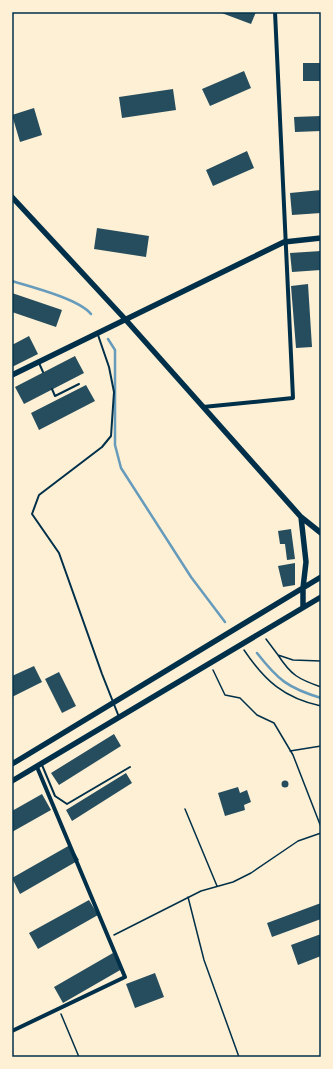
<svg xmlns="http://www.w3.org/2000/svg" width="333" height="1069" font-family="Barlow,sans-serif">
<style>
.lines{fill:none;stroke-linecap:round;stroke-linejoin:round}
.stream{stroke:#669bbc;stroke-width:2.5}
.building{fill:#264d5e}
.path{stroke:#003049;stroke-width:1.5}
.service{stroke:#003049;stroke-width:2}
.minor{stroke:#003049;stroke-width:4}
.secondary{stroke:#003049;stroke-width:5.5}
.neatline{fill:none;stroke:#003049;stroke-width:1.5}
</style>
<rect width="100%" height="100%" fill="#fdf0d5"/>
<g class="lines">
<path class="stream" d="M12,281C32,287 79,299 91,314
M108,339L115,350V445L121,468L191,577L225,622
M257,653C278,680 288,688 321,698"/>
</g>
<path class="building" d="M219,12H256L251,24Z
M303,63H321V81H303Z
M244,71L251,88L210,106L202,89Z
M173,89L176,110L122,118L119,97Z
M34,108L42,135L20,142L12,115Z
M321,116V131L295,132L294,117Z
M247,151L254,168L213,186L206,170Z
M321,190V213L292,215L290,193Z
M97,228L149,236L146,257L94,249Z
M321,251V270L292,272L290,253Z
M308,284L312,347L296,348L291,286Z
M12,293L62,310L56,327L12,312Z
M29,336L38,354L12,367V345Z
M75,356L84,373L24,404L15,387Z
M86,385L95,401L39,430L31,413Z
M291,529L295,559L287,560L285,544H280L278,531Z
M295,563V585L283,587L278,566Z
M34,666L42,682L12,697V676Z
M59,672L76,706L62,713L45,679Z
M114,734L121,746L59,785L51,773Z
M126,773L132,783L72,821L66,810Z
M281.5 784a3.5 3.5 0 1 1 7 0a3.5 3.5 0 1 1-7 0Z
M238,787L240,793L247,790L251,802L244,805L245,810L225,816L218,793Z
M42,794L51,810L12,832V811Z
M70,845L79,860L20,894L12,878Z
M89,900L98,915L38,949L29,933Z
M321,903V919L272,937L267,923Z
M321,934V956L298,965L291,945Z
M113,953L122,969L63,1003L54,987Z
M155,973L164,997L135,1008L126,984Z"/>
<g class="lines">
<path class="path" d="M266,639L278,655L293,660L321,661
M244,650C265,681 284,698 321,706
M278,655C291,675 298,679 321,687
M213,670L225,695L240,698L257,715L274,723L293,755L321,827
M290,751L321,746
M185,809L217,886
M188,897L204,960L239,1057
M114,935L201,891L233,882L251,873L298,841L321,833
M61,1014L79,1057"/>
<path class="service" d="M98,335L109,367L114,392L111,436L102,447L39,495L32,514L59,553L102,674L119,717
M39,363L43,372
M52,389L55,396L79,384
M42,765L55,796L67,804L130,767"/>
<path class="minor" d="M203,407L293,398L275,12
M12,1031L125,977L37,767"/>
<path class="secondary" d="M12,197L125,319L301,517L321,533
M12,375L284,242L321,238
M301,517L306,562L303,588V607
M12,764L321,577
M12,781L321,597"/>
</g>
<rect width="333" height="1069" fill="none" stroke="#fdf0d5" stroke-width="26"/>
<rect x="13" y="13" width="307" height="1043" class="neatline"/>
</svg>
